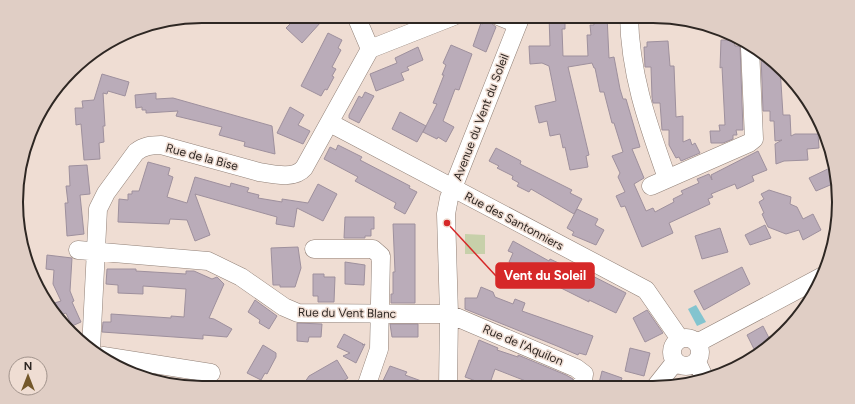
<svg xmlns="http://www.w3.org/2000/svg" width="855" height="404" font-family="Figtree,sans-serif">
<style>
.green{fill:#c7d0aa}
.water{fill:#83c4cf}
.building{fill:#baacb9;stroke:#9e909d}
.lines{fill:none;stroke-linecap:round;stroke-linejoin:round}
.minor-casing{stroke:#918077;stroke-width:19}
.minor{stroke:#fff;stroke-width:18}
.labels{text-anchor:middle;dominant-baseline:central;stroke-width:3;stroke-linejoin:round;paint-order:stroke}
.street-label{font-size:12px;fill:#2e2723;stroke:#efddd3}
.rim{fill:none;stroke:#2e2723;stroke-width:2}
.leader{fill:none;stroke:#d62828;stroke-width:1.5}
.callout-dot{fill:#d62828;stroke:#efddd3;stroke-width:1.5}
.callout{fill:#d62828;stroke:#d62828;stroke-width:1.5}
.callout-label{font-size:13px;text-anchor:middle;font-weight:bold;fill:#fff}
</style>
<rect width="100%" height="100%" fill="#efddd3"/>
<path class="green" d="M465,234L485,235V254H465Z"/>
<path class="water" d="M696,305L706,322L697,326L688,309Z"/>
<path class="building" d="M298,16H315L321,22L302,43L286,28Z
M549,16H565V29H562L563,56H588L587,35H591L590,25H594L593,16H607L609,58L614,57L620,89L623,99H626L640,147L632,149L644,178L634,184L646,211L653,208L655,212L674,202L673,199L683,194L681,191L699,183L697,179L709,174L712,180L711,175L758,151L767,170L752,176L754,181L737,189L735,184L711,194L713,197L708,199L710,204L669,223L673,233L642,247L625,206L621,207L616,196L625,192L618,177L620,173L612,156L623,152L614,123H612L604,92H600L595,68H594L592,63L568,67L589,155L586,156L588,167L570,170L565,147L563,148L560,134L550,136L547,121L539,123L535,106L556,101L549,66L542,63L530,64L529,46H550Z
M486,19L496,27L486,52L473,46L481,23L483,24Z
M328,33L342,40L338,48L341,50L332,67L336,69L332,76L334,77L327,90L325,89L321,96L301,86Z
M721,40H734L735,46H740L743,130H736L737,135H733V139L723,143H711L710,131H720L719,125H725L722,67L720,68Z
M668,41L670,66H674L676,117L683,116V142L690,139L692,145L695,143L700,153L681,161L679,157L676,158L669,145V130H662L660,103H653L652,97L651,67H645L644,47H647V42Z
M451,45L472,54L459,90L455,89L443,121L454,127L446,142L438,137L437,139L423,132L437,104L433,103L444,75H442L446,65L443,63Z
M418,47L423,60L407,67L409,70L401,73L404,80L376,91L370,74L397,63L395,58Z
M761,55L780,67L783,115H790L791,136L795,134H818L819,148L807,149L808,160L784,161L776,164L775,144L782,140L775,141L774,121H770V111H763Z
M102,74L129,82L125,96L108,91L107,94L103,93L105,126H103L104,142L99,143L100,159L84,160L81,124L76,125L75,108H83L82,101L94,100Z
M365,92L374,96L359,123L349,118V115L359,96L362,98Z
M156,93V99L173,98L272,126L275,154L244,146L245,142L219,135L222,127L176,116L178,111L146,113V110H142V107L136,108L135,95Z
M290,107L304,115L298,125L310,131L303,144L277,133Z
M400,112L426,126L417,142L392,129Z
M338,145L362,157L360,160L410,186L409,188L417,192L405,214L394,208L396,203L355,181L358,177L324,159L330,147L336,150Z
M496,148L521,161L520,164L572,190L570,193L582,199L574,214L531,189L529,192L517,186L519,183L512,179L513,176L497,168L499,166L489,161Z
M148,162L170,168L168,175L173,177L167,197L187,203L195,177L230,187L231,183L249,188L247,192L259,195L258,198L282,202V199L308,203L318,184L337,194L323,221L297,208L294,227L276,224L277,217L195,194L210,235L195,241L187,220L170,219L169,224L118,222L119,199L128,200V194H132V191H139Z
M87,165L90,194L80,195L84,234L67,236L65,203H68L66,186H70L69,166Z
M832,167L835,183L816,191L809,178Z
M769,190L791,197L790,204L797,207L803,219L813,214L821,230L803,240L799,230L786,234L768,227L762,214L764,213L759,202L764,199L761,194Z
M577,209L598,219L595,225L604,230L596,245L572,235L574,232L567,228Z
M345,217H374V229H371V236H365V238H344Z
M393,224H415V303H391V294H393V272H395Z
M765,225L771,238L750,245L745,235Z
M720,228L728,252L702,259L695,236Z
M513,241L549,261L550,259L567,267L569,264L626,293L616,313L589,300V302L509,262L513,253L508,251Z
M298,247L301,268L295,287H280V285H273L271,248Z
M47,255L72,258L70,291L74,301L72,302L81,322L72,326L66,313L58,316L51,304L61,301L53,284L54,270L46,269Z
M345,262L365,265L364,285L345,284Z
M742,267L750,284L704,310L694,291Z
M107,269H136V271L186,274V271H194L212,279L217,277L224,284L209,318L214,319L232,329L227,337L203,335V339L102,332L103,322H111V314L171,318V316L184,317L186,289L143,286V294L118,293V285L106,284Z
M313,274H324V277H335L334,302H318V296H313Z
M481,287L493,292L495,297L513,304L515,299L525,303L522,311L593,336L586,355L579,353L578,355L557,346L465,309V298H477Z
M255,300L277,316L269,329L259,323L260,320L248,312Z
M647,310L663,333L645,342L633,318Z
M297,323L322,324L321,337H309L308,342L297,341Z
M390,324H418V337H392Z
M763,326L772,344L759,354L756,348L754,349L747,335Z
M344,334L363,344L362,345L365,344L356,363L343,356L350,353L337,347Z
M479,340L498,348L497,350L518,357V355L566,375L573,379L572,387H541L495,369L489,386L465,377Z
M263,345L276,353V357L267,374L265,373L261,380L247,373Z
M630,348L650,353L644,376L625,371Z
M337,360L348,378L332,388H301L309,376Z
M390,366L407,372L405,375L435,386V387H380Z
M602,371L622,378L619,387H598Z"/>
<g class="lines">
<g class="minor-casing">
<path id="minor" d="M356,16L370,49
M498,16L518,24
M629,16C630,75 648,124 667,178
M330,123L646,290L680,339
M651,186L749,143L754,139L750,48
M314,249H373L381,256L379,349L366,387
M78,250L208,261L241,277L284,307L298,313L449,314L576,368L584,374L582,387
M672 352a14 14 0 1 1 28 0a14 14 0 1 1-28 0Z
M697,343L823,276
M91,349L98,209L106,193L136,152C144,146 151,145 161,145L259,172C272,174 294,180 304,168L370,49L454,16
M103,356L211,373
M697,362L705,379
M656,386L675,362
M448,387L449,314L446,214L449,198L521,16"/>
</g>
<use href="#minor" class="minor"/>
</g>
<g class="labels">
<g class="street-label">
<text transform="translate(481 117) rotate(-69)">Avenue du Vent du Soleil</text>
<text transform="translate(202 157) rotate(15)">Rue de la Bise</text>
<text transform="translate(514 221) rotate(28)">Rue des Santonniers</text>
<text transform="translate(347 313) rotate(1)">Rue du Vent Blanc</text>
<text transform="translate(523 345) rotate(23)">Rue de l'Aquilon</text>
</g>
</g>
<path d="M0 0H855V404H0ZM202 23H653A179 179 0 0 1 832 202V202A179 179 0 0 1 653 381H202A179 179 0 0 1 23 202V202A179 179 0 0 1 202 23Z" fill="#e0cec5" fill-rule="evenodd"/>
<path class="rim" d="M202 23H653A179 179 0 0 1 832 202V202A179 179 0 0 1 653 381H202A179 179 0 0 1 23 202V202A179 179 0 0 1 202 23Z"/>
<path class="leader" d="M447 223L496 276"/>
<circle class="callout-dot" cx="447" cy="223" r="4"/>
<rect class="callout" x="496" y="263" width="98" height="25" rx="4"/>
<g class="callout-label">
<text x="545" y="280">Vent du Soleil</text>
</g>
<g transform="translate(28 376)"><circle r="19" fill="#efddd3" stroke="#a2948d"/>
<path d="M0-3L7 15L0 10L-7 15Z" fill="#74582b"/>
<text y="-6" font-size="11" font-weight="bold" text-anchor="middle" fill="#2e2723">N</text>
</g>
</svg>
